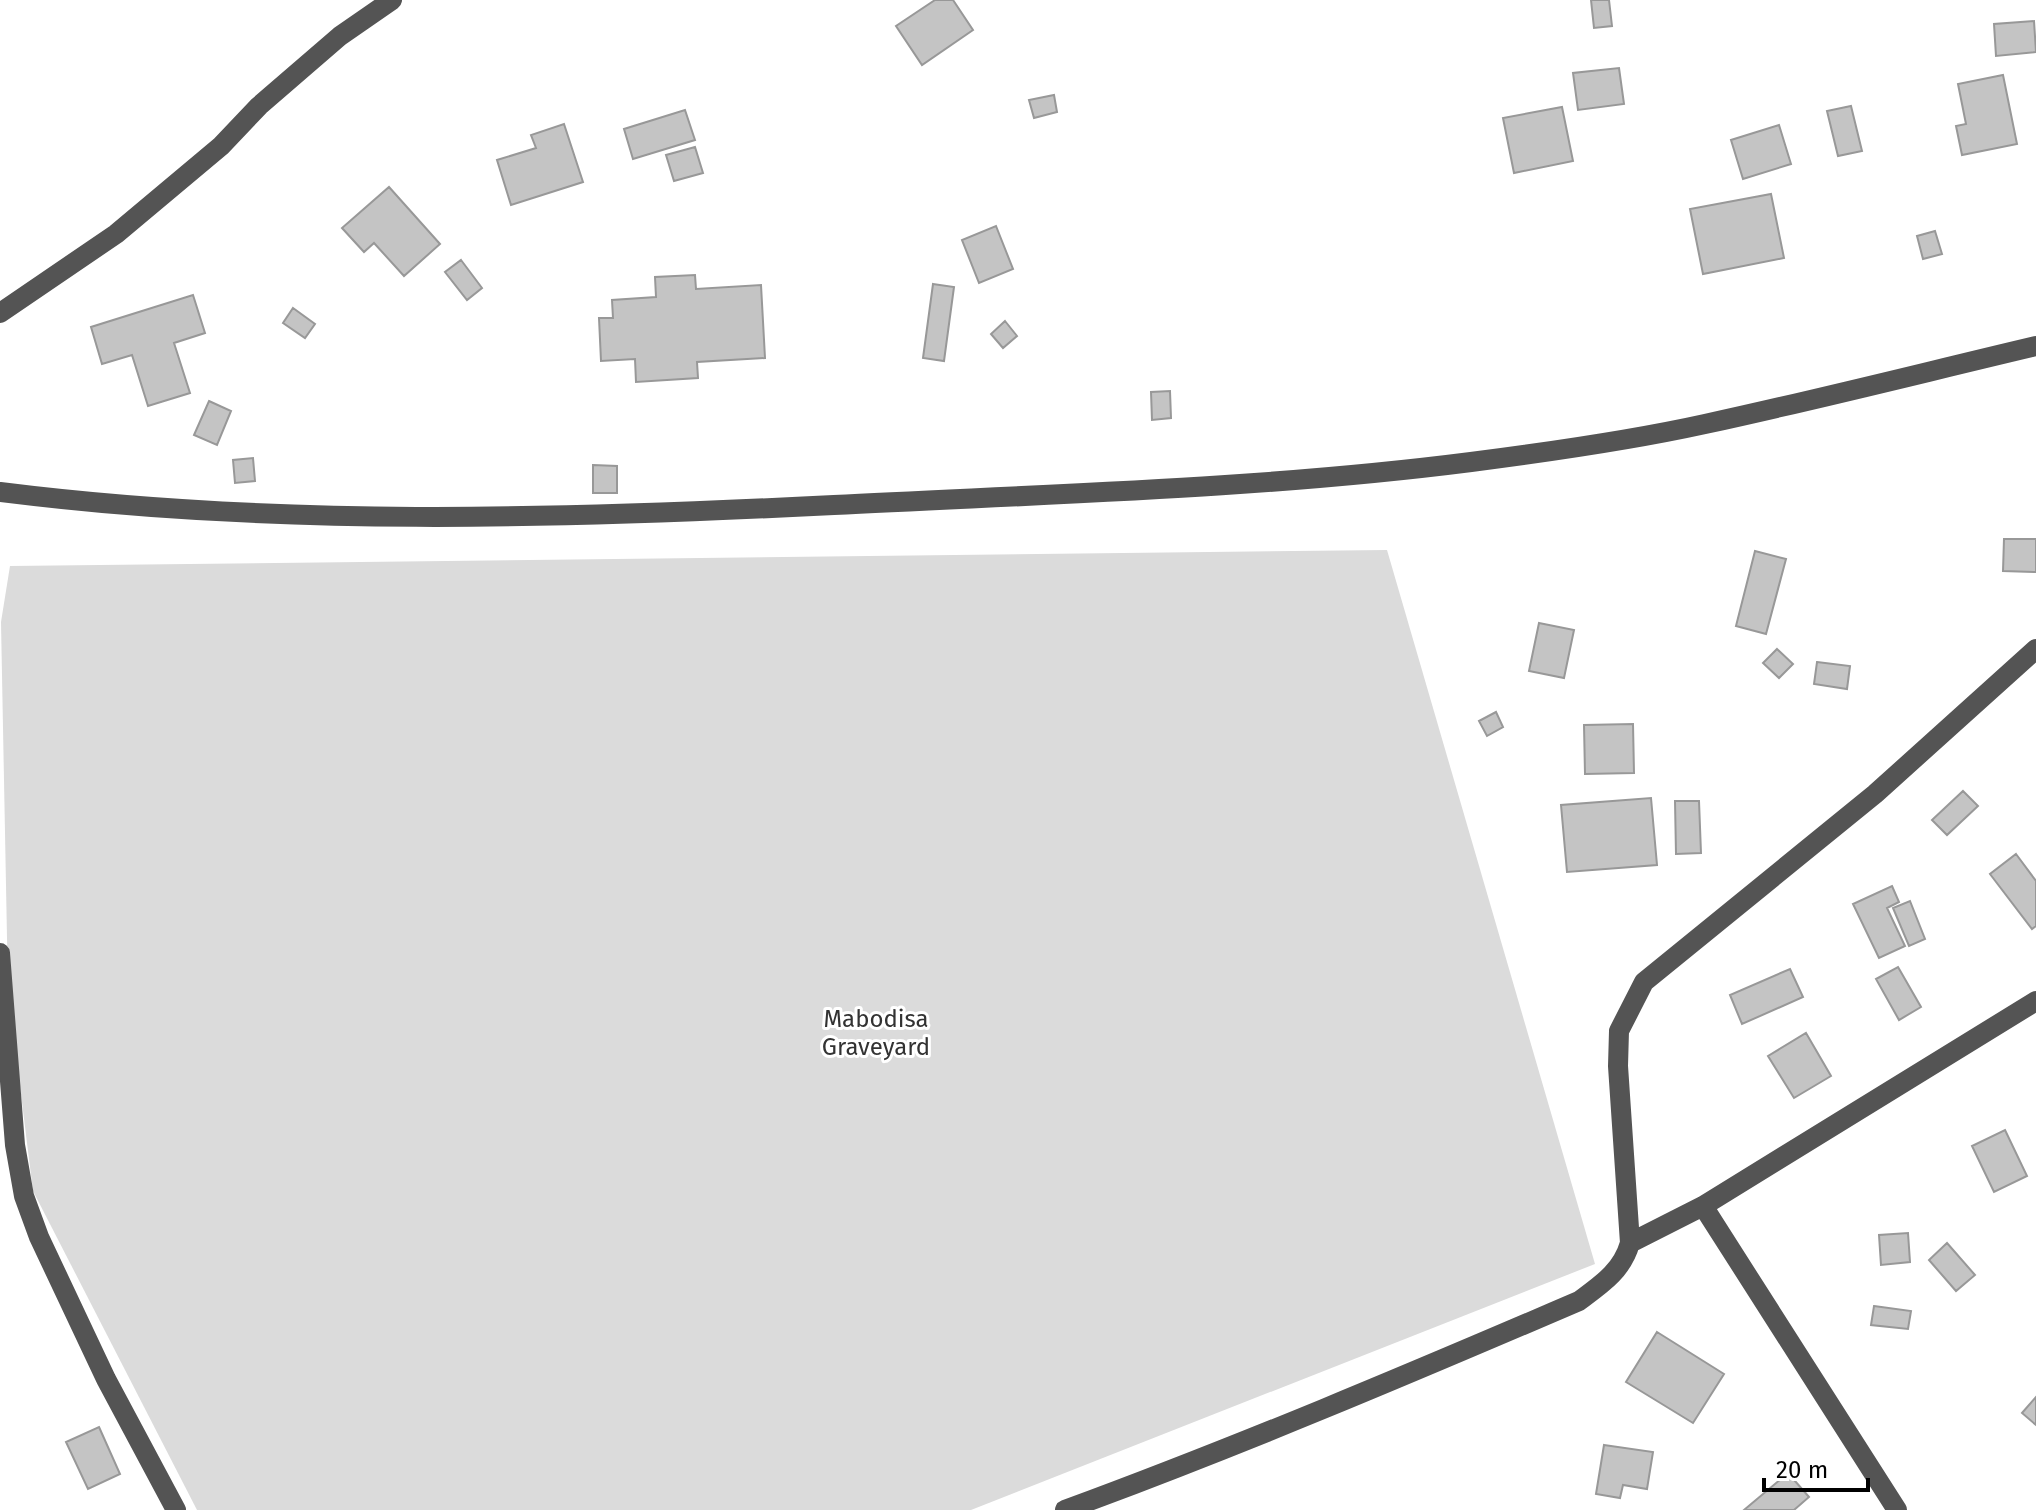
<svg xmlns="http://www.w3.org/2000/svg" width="2036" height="1510" font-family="'Fira Sans',sans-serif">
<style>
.green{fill:#dbdbdb}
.building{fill:#c4c4c4;stroke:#989898;stroke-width:2}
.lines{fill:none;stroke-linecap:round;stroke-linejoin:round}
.minor{stroke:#545454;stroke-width:20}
.labels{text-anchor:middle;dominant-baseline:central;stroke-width:6;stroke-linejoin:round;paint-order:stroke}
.park-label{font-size:24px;fill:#323232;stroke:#fff}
</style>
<rect width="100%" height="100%" fill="#fff"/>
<path class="green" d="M1387,550L1595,1264L971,1510H197L33,1191L8,990L1,622L10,566Z"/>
<path class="building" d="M935,0H953L973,30L922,65L896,26Z
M1591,0H1609L1612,26L1594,28Z
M2034,21L2036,52L1996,56L1994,24Z
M1619,68L1624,104L1578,110L1573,73Z
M2003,75L2017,144L1962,155L1956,126L1966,124L1958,84Z
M1054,95L1057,112L1034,118L1029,100Z
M1851,106L1862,151L1838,156L1827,111Z
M1562,107L1573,161L1514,173L1503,118Z
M685,110L695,140L633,159L624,129Z
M564,124L583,182L511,205L497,160L536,148L531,135Z
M1779,125L1791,164L1743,179L1731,140Z
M695,147L703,173L674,181L666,155Z
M389,187L440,244L404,276L374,243L364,252L342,228Z
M1771,194L1784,258L1703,274L1690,209Z
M996,226L1013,269L979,283L962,240Z
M1935,231L1942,254L1923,259L1917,236Z
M461,260L482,288L467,300L445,272Z
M695,275L696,289L761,285L765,358L697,362L698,378L636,382L635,359L601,361L599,318H613L612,300L656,297L655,277Z
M933,284L954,287L944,361L923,358Z
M193,295L205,333L174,343L190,393L148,406L132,355L102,364L91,327Z
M293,308L315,324L305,338L283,323Z
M1005,321L1017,336L1003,348L991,334Z
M1170,391L1171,418L1152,420L1151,392Z
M209,401L231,411L217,445L194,435Z
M253,458L255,481L235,483L233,460Z
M593,465L617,466V493H593Z
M2004,539H2036V572L2003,571Z
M1755,551L1786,559L1766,634L1736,626Z
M1539,623L1574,630L1564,678L1529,671Z
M1777,649L1793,664L1779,678L1763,663Z
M1817,662L1850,666L1847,689L1814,684Z
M1496,712L1503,727L1487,736L1479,721Z
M1633,724L1634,773L1585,774L1584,725Z
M1963,791L1978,806L1947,835L1932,820Z
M1651,798L1657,865L1567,872L1561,805Z
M1675,801H1699L1701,853L1676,854Z
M2016,854L2036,881V926L2032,929L1990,874Z
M1892,886L1899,902L1887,908L1905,946L1879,958L1853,904Z
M1910,901L1925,939L1909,946L1893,908Z
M1898,967L1921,1007L1899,1020L1876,979Z
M1790,969L1803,997L1742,1024L1730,995Z
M1806,1033L1831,1076L1794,1098L1768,1056Z
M2005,1130L2027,1176L1994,1192L1972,1146Z
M1908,1233L1910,1262L1881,1265L1879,1235Z
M1947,1243L1975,1275L1956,1291L1929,1260Z
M1874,1306L1911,1311L1908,1329L1871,1325Z
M1657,1332L1724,1374L1693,1423L1626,1382Z
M2036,1397V1425L2022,1413Z
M99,1427L120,1474L88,1489L66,1442Z
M1604,1445L1653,1452L1647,1489L1623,1485L1620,1498L1596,1494Z
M1788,1473L1809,1497L1794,1510H1744Z"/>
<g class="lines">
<path class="minor" d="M0,313L116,234L221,146L259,106L340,36L392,0
M0,492C277,527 555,519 834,505C1046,494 1260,489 1471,462C1549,452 1628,441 1705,424C1816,400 1926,372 2036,346
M0,953L15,1145L24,1196L39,1237L106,1379L176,1510
M1703,1206L1897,1510
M1630,1243L1703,1206L2036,1001
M1065,1510C1239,1446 1409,1374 1579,1301C1602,1284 1622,1271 1630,1243L1618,1066L1619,1031L1644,982L1875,794L2036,649"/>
</g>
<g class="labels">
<g class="park-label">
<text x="876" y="1019">Mabodisa<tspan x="876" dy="28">Graveyard</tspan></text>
</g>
</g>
<path d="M1764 1478v12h104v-12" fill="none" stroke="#000000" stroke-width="4"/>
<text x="1776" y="1478" font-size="24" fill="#000000" stroke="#ffffff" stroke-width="6" paint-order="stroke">20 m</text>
</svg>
